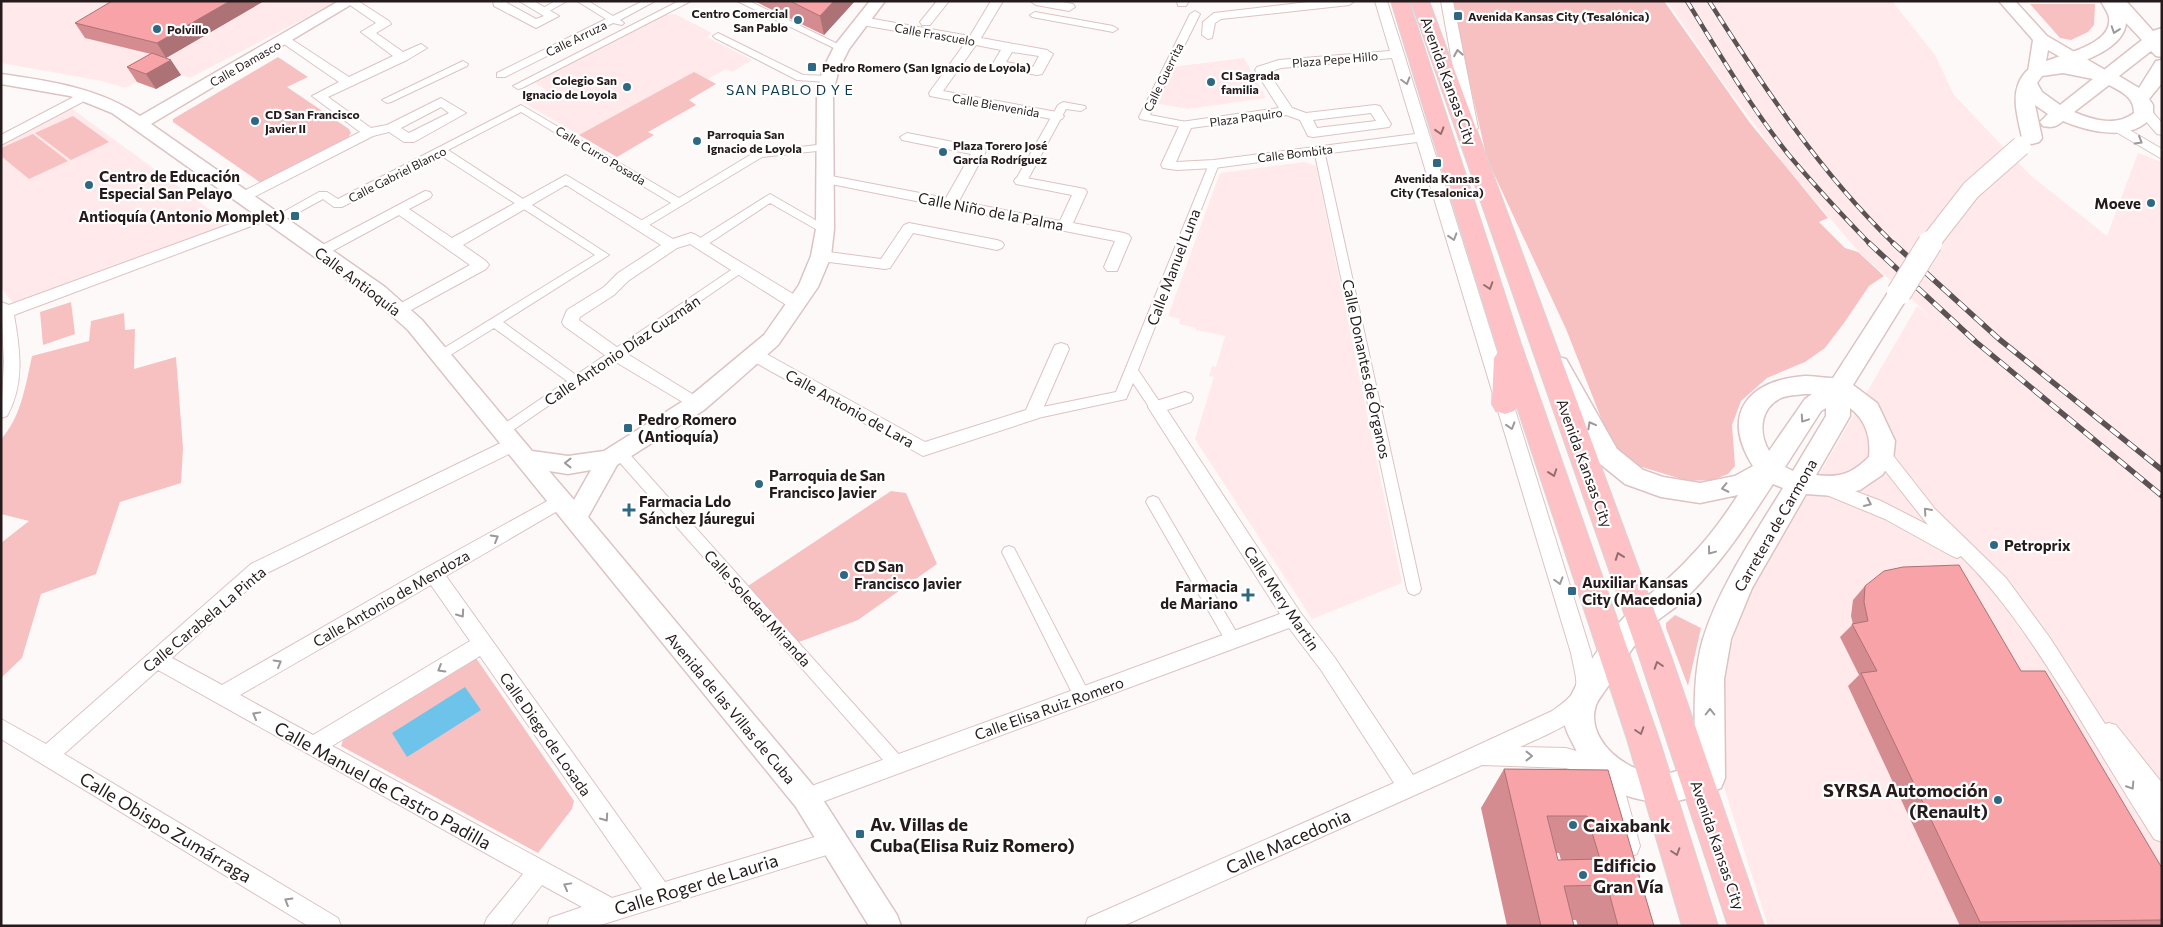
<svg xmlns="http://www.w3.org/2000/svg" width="2163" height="927" font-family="Commissioner,sans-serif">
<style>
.built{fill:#ffe9ea}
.green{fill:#f7c1c2}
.water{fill:#6ec3eb}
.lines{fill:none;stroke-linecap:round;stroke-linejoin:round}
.pedestrian-casing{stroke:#ddc3c3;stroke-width:2}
.minor-casing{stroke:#ddc3c3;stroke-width:2}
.tertiary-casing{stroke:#ddc3c3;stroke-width:3}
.secondary-casing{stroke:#ddc3c3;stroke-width:3}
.primary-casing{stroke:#d8d6d6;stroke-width:2}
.pedestrian{fill:#fff;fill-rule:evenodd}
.minor{fill:#fff;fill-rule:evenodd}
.tertiary{fill:#fff;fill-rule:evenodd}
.secondary{fill:#fff;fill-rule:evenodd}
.primary{fill:#fec1c5;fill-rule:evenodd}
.rail-far1-casing{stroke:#5b5253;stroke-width:4.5}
.rail-casing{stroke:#5b5253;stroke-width:5.5}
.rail-far1{stroke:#fff;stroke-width:3;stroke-dasharray:9;stroke-linecap:butt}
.rail{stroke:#fff;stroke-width:4;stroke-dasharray:11;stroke-linecap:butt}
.secondary-bridge-far1-casing{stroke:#ddc3c3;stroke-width:21;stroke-linecap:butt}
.secondary-bridge-casing{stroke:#ddc3c3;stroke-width:26;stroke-linecap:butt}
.secondary-bridge-far1{stroke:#fff;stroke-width:19}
.secondary-bridge{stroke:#fff;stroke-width:24}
.wall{fill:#d48c90;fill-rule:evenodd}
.shaded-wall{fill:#ad7275}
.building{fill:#f7a3a7;stroke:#ad7275;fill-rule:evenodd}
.oneway{stroke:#9d9899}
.oneway2{stroke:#926e70}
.poi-dot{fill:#2f6882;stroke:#fff;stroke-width:2}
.labels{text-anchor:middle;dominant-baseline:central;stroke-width:4.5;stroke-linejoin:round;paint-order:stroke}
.far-poi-label{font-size:12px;font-weight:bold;fill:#251b1c;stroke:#fff;text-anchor:start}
.far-street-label{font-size:12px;fill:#251b1c;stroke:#fff}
.far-neighbourhood-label{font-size:14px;letter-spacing:1px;fill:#093b4e;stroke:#fff}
.street-label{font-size:15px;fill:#251b1c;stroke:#fff}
.poi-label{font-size:15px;font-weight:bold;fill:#251b1c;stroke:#fff;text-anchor:start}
.near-street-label{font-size:18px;fill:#251b1c;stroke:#fff}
.near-poi-label{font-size:18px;font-weight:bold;fill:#251b1c;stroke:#fff;text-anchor:start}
</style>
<rect width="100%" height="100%" fill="#fef9f9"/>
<path class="built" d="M1,1H338L190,78L162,68L125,88L102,81L1,63Z
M1667,1H1892L1935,55L1954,95L2029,174L2107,236L2138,153L2162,162V926H1768L1722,781V676L1749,588L1791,523L1917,306L1931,317L1857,250L1783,163L1722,81Z
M675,14L712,33L707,37L752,60L732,72L726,69L708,79L716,84L689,100L696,105L648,132L654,135L617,157L523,102L546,90L534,82L663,15Z
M1244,58L1266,98L1188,109L1154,103L1172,67Z
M71,108L231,225L14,304L1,288V146Z
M1304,162L1316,166L1402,583L1312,619L1195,439L1214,377L1209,376L1212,366L1216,367L1225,336L1196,330V328L1179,324L1180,319L1168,316L1220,173Z"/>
<path class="green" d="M1451,1H1664L1750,123L1828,218L1819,222L1845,248L1858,252L1884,276L1869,286L1844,323L1825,348L1805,362L1767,378L1741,401L1732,425L1735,466L1728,474L1713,480L1688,481L1635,465L1620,452L1607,433L1566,329L1487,159Z
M2030,4H2095L2094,25L2088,32L2071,40L2060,38Z
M278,57L308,77L287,87L349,129L351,133L347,139L261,183L173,122V119Z
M694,72L716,84L689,100L696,105L648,132L654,135L617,157L579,135Z
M73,116L109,142L71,160L35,133Z
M33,134L68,161L29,179L1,156V148Z
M71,302L75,334L43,345L40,312Z
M124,313L125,330L135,329L134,369L176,357L183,448L181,483L120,502L96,574L41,594L22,658L1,678V543L29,521L1,514V439C21,418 26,383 32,356L89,341L91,321Z
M891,491L906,493L937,564L858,620L799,642L748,586Z
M1675,615L1701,628L1688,686L1666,628V623Z
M476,658L574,801L572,809L538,853L341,746L343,740Z"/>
<path class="water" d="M465,687L481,710L407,757L392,733Z"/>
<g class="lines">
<g class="pedestrian-casing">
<path id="pedestrian" d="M555,1H567L546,13L543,14L538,11Z
M577,1H588L613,16L643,1H655L620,20L624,23L622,25L613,23L505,77H497V73L606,19Z
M679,1H691L522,88L518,89L513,86Z
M737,1H749L846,48L841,51L838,50Z
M1195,11L1200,14L1150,115L1186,122L1191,125L1186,128L1140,119L1139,117L1190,14Z
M1035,12L1113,26L1118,29L1113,32L1032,17L1030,15Z
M718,33L803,75L828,76L833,79L828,82L797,80L715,38L713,36Z
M463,61L468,64L467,66L391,102L387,103L382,100Z
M1063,102L1085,106L1086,108L1081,111L1066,109L1027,181L1025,183H1017L1015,181L1058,105Z
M521,105L679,198L755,152L826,144L831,147L826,150L762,157L641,230L635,226L637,223L671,203L521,112L448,150L609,255L503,322L576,375L737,266L741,265L747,269L503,437L498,436L496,432L498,428L567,381L494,328L444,359H436L434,356L436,353L595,255L440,155L342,207H334L323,199L279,223L275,224L269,220L319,192H327L338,199Z
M1319,147L1324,150L1421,589L1419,593L1414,595L1409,593L1407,589L1314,150Z
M1214,161L1219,164L1138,370L1163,407L1161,410H1151L1133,383L1126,399L1033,419L1028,417L1026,414L1028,411L1033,409L1116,392L1209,164Z
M770,194L831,229L829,232H821L770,203L705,246H697L695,243L697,240Z
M619,447L624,448L903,759L905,764L903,769L897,772L891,769L614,456L612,452L614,448Z
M1153,496L1158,498L1238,635L1241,640L1238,645L1233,647L1228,645L1146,502L1148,498Z
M1009,546L1014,548L1088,691L1090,696L1088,701L1082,703L1076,701L1002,552L1004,548Z"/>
</g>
<g class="minor-casing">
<path id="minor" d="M344,1H358L389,21L391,24L376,33L403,52L421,44L427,48L407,60L328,97L371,128L387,125L441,98L466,113L414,142H404L389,132L373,136L248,200H238L236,197L238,194L360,132L312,96L339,82L278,40L284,36L288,37L349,77L393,56L361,32L376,23ZM441,107L449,113L409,133L401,128Z
M493,1H508L507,3L536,19L544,16L519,1H534L559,16L536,28L494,6Z
M937,1H949L930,25H922L920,22Z
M991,1H1003L981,38L1047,50L1053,54L1042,74L1037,75L994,68L992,65L1001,50L976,45L943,91L1057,112L1064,116L1062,119L1057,120L930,96L929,93L965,43L862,25L856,21L862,17L970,36ZM1012,52L1039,56L1033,67L1006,62Z
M1030,1H1057L1073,4L1075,7L1069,11L1036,5Z
M1177,1H1189L1186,6H1178Z
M1316,1H1355L1349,5L1221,19L1215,23L1212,38L1208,39L1202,35L1203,22L1214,13Z
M1375,1H1387L1404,54L1591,653C1593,665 1598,679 1596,691C1593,718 1541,737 1520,747L1566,748L1617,763L1640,846L1637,854L1629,857L1621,854L1600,777L1566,768L1482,765L1123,926H1085L1088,918L1394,783L1321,670L1289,628L806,808L798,805L795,798L798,791L1280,614L1148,407L1150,403L1185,392L1191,394L1193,398L1191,402L1167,410L1300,612L1335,658L1413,775L1552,711C1583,689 1578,688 1571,653L1417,142L1214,168L1177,170L1163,168L1161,165L1181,122L1279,108L1255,70L1257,67L1279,60L1390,51ZM1392,58L1415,134L1214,160L1176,162L1191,128L1286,115L1300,120L1308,136L1313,137L1389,127L1391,124L1380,106L1375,105L1306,113L1292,108L1268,72L1281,68ZM1371,113L1376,121L1317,128L1313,120Z
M1441,1H1453L1478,128L1471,132L1464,128Z
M85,91L90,92L92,95L90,98L1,145V135Z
M2145,108L2150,109L2162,123V135L2157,134L2138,112Z
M2116,122L2162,149V159L2111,129L2109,126Z
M907,133L984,148L986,151L959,201L1060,221L1072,195L1016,184L1014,181L1016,178L1021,177L1085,189L1087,192L1073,223L1124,233L1129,235L1131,238L1117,271H1107L1104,267L1115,241L826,183L821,182L819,179L821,176L826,175L946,198L971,154L902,140L900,137Z
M566,175L673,239L691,233L696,235L803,300L805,304L803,308L797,309L791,308L690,244L677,248L628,281L614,295L580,317L579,320L621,350L702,400L704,404L702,408L696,410L609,358L564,326L562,322L567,310L604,287L618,273L661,245L566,185L463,245L486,261L489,265L486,269L400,316L394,315L392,311L394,307L470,265L399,215L325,255H315L313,252L315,249L425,191L430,192L432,195L430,198L409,209L452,238Z
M268,210L273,212L275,215L273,218L14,315C20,349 25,384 7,416L1,418L4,362L1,302L9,305Z
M909,223L997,240L1002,242L1004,245L1002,248L997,250L913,233L890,268L885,269L821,261L816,259L814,256L816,253L821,251L881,259L904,225Z
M1061,343L1067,345L1069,349L1039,418L923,456L749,359L747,355L749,351L755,349L761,351L925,442L1026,410L1053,349L1055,345Z
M513,437L519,439L522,444L519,449L265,574L172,658L222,685L426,568L560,494L566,496L569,501L566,506L446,576L665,882L835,831L843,834L846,842L843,850L597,926H547L550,918L582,907L542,885L510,926H484L487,918L523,874L158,670L64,754L338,918L341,926H308L1,739V719L46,744L251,564ZM431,585L470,641L313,735L240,695ZM480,656L642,889L612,898L332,746Z
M1882,447L1888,449L1935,509L2006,578L2050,638L2105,724L2109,723L2116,725L2162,783V810L2160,809L2162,812V842L2154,839C2124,792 2095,744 2066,696C2035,647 2003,597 1961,556L1957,558L1950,555L1885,519L1817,491L1814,486L1817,481L1823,479L1881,501L1928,525L1876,459L1873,454L1876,449Z"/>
</g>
<g class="tertiary-casing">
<path id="tertiary" d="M339,1H357L151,124L385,287L422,320L532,451L568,456L604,451L688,398L764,335L799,285L811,256L816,229L817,92L823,69L835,45L870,1H885L849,49L839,69L833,92L834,229L831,256L818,287L778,345L733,385L704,410L617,465L588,517L816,789L897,915L901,926H869L796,807L408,330L371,297L112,113L70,96L1,84V74C50,81 99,88 140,116ZM591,470L574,500L549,471L568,474Z
M1999,1H2015L2047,36L2112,74L2114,77L2112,80H2100L2048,50L2044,72L2042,75H2030L2028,72L2033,40Z"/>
</g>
<g class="secondary-casing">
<path id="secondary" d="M2101,1H2126L2153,31L2162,28V57L2156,56L2151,51L2119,76L2139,88L2156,61L2162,60V83L2149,99L2153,105V115C2134,143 2089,132 2063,121C2056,127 2052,128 2043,126L2040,122L2048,114L2035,105L2042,138L2039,142L2032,144L2025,142L2022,138C2019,122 2012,101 2018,85C2020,79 2024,73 2029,69C2046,56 2113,49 2109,18C2109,13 2103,6 2101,1ZM2126,23L2142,40L2104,70L2076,64C2094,57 2124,45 2126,23ZM2063,73L2093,79L2060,105L2042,92L2037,83L2042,76ZM2109,85C2122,92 2134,97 2134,113C2116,127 2093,120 2074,112Z
M1899,286L1907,288L1910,293L1853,385L1877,403L1880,409L1895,441L1893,460L1882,475L1860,490L1835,496L1806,494L1752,588L1731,639L1724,679L1725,778L1721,788L1710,792L1703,790C1683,805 1658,804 1634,798C1611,792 1587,775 1577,752C1573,743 1565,731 1564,721C1564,694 1612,626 1633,609C1652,592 1672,577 1689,558C1707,540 1724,517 1738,495L1700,503L1661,497L1625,484L1599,463L1546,365L1550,359L1558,357L1566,359L1617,449L1643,470L1663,477L1700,483L1735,476L1753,466C1720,414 1748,380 1805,376C1814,376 1824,378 1833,378L1891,288ZM1805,394H1812L1805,399L1769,451C1758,432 1760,408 1781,398C1788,395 1797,395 1805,394ZM1826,408V416L1793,471L1785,467L1821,411ZM1850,408C1866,420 1871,438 1869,457C1851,474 1841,478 1816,475L1850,416ZM1773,484L1783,488C1755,534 1719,587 1703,639C1692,676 1695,718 1695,756C1666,801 1580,752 1596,705C1599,698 1606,690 1610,683C1622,663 1634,644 1650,627C1658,619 1668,613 1677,606C1688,596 1699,585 1709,573C1733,546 1753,514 1773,484Z"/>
</g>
<g class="primary-casing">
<path id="primary" d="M1391,1H1409L1521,344L1659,739L1718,926H1682L1627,739L1517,407L1514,411L1505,414L1496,411L1492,404L1494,358L1498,352Z
M1411,1H1429L1671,656L1764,926H1728L1639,656Z"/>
</g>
<use href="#pedestrian" class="pedestrian"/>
<use href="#minor" class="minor"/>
<use href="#tertiary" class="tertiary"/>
<use href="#secondary" class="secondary"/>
<use href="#primary" class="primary"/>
<g class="rail-far1-casing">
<path id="rail-far1" d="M1687,1C1719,53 1750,106 1788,154C1814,185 1842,215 1870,244
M1709,1C1764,88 1820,172 1894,244"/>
</g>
<g class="rail-casing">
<path id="rail" d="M1869,243L1976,342L2162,496
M1893,243L1999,339L2162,470"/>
</g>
<use href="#rail-far1" class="rail-far1"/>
<use href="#rail" class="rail"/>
<g class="secondary-bridge-far1-casing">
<path id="secondary-bridge-far1" d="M1929,244L1971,190L2021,146"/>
</g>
<g class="secondary-bridge-casing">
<path id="secondary-bridge" d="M1899,293L1930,243"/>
</g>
<use href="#secondary-bridge-far1" class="secondary-bridge-far1"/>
<use href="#secondary-bridge" class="secondary-bridge"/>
</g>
<path class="wall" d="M264,1L166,58L163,57L181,75L156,89L137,82L127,67L151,54L85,38L75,23Z
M754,1H855L824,35Z
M1865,586L2021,671L2162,868V926H1960L1848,686L1859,675L1840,637L1853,624L1851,616L1853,600Z
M1504,769L1608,770L1654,926H1578L1576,920H1573L1574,926H1507L1481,808ZM1556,853H1559L1561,860H1558Z"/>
<path class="shaded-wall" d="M230,1H264L166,58L157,43Z
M834,1H855L824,35L820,16Z
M171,60L181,75L156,89L146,74Z"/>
<path class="building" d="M112,1H230L157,43L75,23Z
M790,1H834L820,16Z
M152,53L171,60L146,74L127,67Z
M1959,565L2021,671H2045L2162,868V920L1980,922L1861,673L1877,671L1852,624L1868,621L1864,602L1865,586L1884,571L1903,567Z
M1504,769L1608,770L1654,926H1618L1607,885L1564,886L1574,926H1541ZM1547,816H1587L1600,859L1558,860Z"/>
<defs><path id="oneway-chevron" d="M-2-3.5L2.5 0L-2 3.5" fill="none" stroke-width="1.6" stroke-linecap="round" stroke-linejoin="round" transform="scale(1.25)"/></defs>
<g class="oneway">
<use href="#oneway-chevron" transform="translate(2115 30) rotate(109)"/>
<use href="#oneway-chevron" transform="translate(1458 53) rotate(-100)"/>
<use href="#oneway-chevron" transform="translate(1406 81) rotate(74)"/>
<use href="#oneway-chevron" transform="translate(2139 141) rotate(30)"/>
<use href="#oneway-chevron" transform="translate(1453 237) rotate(73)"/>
<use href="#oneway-chevron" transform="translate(1804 419) rotate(124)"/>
<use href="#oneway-chevron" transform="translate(1591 425) rotate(-119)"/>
<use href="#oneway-chevron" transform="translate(1511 426) rotate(73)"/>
<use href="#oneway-chevron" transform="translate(568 463) rotate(180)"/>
<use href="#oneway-chevron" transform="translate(1725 488) rotate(168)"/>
<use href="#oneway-chevron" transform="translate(1868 503) rotate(25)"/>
<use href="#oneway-chevron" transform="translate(1927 511) rotate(-131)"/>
<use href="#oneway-chevron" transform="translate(495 538) rotate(-30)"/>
<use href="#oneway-chevron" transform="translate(1711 551) rotate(127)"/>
<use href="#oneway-chevron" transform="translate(1559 581) rotate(74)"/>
<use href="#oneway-chevron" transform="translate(461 614) rotate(55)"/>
<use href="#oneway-chevron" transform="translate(278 663) rotate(-30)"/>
<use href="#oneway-chevron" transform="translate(441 669) rotate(149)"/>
<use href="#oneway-chevron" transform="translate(1710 712) rotate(-90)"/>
<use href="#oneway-chevron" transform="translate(256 715) rotate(-151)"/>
<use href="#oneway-chevron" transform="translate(1529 756)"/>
<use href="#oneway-chevron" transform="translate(2131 786) rotate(57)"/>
<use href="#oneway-chevron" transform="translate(605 818) rotate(55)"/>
<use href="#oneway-chevron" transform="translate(567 886) rotate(-151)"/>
<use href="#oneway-chevron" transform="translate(288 901) rotate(-149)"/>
</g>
<g class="oneway2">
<use href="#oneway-chevron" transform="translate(1440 131) rotate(73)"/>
<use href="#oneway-chevron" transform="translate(1489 286) rotate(72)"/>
<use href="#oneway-chevron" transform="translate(1553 473) rotate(71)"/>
<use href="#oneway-chevron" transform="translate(1619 556) rotate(-110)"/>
<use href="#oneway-chevron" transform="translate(1658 665) rotate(-108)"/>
<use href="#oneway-chevron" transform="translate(1640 731) rotate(72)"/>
<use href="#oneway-chevron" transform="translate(1676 852) rotate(72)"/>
</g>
<g class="poi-dot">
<rect x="1453" y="11" width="10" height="10" rx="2.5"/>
<circle cx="798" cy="20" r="5"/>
<circle cx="157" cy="29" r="5"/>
<rect x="807" y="62" width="10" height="10" rx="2.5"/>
<circle cx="1211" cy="82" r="5"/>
<circle cx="627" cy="87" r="5"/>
<circle cx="255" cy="121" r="5"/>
<circle cx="697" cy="141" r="5"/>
<circle cx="943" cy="152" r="5"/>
<rect x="1432" y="158" width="10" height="10" rx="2.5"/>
<circle cx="89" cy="185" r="5"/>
<circle cx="2151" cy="203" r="5"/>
<rect x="290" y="211" width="10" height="10" rx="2.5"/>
<rect x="623" y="423" width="10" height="10" rx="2.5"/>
<circle cx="759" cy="484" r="5"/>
<path d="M626.5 502.5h5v5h5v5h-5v5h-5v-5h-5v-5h5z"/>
<circle cx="1994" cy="545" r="5"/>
<circle cx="844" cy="575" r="5"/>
<rect x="1567" y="586" width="10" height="10" rx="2.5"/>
<path d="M1245.5 587.5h5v5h5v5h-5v5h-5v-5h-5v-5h5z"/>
<circle cx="1998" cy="800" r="5"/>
<circle cx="1573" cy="825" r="5"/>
<rect x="855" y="829" width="10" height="10" rx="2.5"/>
<circle cx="1583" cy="875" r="5"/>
</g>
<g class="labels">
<g class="far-poi-label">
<text x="788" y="13" text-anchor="end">Centro Comercial<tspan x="788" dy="14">San Pablo</tspan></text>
<text x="1468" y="16">Avenida Kansas City (Tesalónica)</text>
<text x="167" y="29">Polvillo</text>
<text x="822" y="67">Pedro Romero (San Ignacio de Loyola)</text>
<text x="1221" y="75">CI Sagrada<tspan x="1221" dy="14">familia</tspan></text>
<text x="617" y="80" text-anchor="end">Colegio San<tspan x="617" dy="14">Ignacio de Loyola</tspan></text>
<text x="265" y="114">CD San Francisco<tspan x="265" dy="14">Javier II</tspan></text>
<text x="707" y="134">Parroquia San<tspan x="707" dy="14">Ignacio de Loyola</tspan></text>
<text x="953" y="145">Plaza Torero José<tspan x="953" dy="14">García Rodríguez</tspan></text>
<text x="1437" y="178" text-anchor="middle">Avenida Kansas<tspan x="1437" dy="14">City (Tesalonica)</tspan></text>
</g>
<g class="far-street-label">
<text transform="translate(935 34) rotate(10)">Calle Frascuelo</text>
<text transform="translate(576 38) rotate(-26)">Calle Arruza</text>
<text transform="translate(1335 59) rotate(-5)">Plaza Pepe Hillo</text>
<text transform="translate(245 63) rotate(-30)">Calle Damasco</text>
<text transform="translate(1163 77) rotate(-64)">Calle Guerrita</text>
<text transform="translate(996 105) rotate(10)">Calle Bienvenida</text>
<text transform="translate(1246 117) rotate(-8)">Plaza Paquiro</text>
<text transform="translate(1295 153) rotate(-7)">Calle Bombita</text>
<text transform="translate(601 155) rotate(31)">Calle Curro Posada</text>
<text transform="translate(397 174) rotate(-27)">Calle Gabriel Blanco</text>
</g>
<g class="far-neighbourhood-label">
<text x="790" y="89">SAN PABLO D Y E</text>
</g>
<g class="street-label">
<text transform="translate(1449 81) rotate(70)">Avenida Kansas City</text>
<text transform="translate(991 211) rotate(11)">Calle Niño de la Palma</text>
<text transform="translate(1173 267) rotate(-69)">Calle Manuel Luna</text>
<text transform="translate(358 281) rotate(37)">Calle Antioquía</text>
<text transform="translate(622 350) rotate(-34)">Calle Antonio Díaz Guzmán</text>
<text transform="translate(1367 369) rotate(78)">Calle Donantes de Órganos</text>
<text transform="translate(850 408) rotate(29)">Calle Antonio de Lara</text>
<text transform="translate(1585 463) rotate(70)">Avenida Kansas City</text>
<text transform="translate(1775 525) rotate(-60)">Carretera de Carmona</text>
<text transform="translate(391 598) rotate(-30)">Calle Antonio de Mendoza</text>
<text transform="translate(1282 598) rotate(56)">Calle Mery Martin</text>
<text transform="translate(758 608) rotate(48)">Calle Soledad Miranda</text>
<text transform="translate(204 619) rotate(-40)">Calle Carabela La Pinta</text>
<text transform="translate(731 708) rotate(50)">Avenida de las Villas de Cuba</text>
<text transform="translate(1049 708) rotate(-20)">Calle Elisa Ruiz Romero</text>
<text transform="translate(546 734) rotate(55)">Calle Diego de Losada</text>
<text transform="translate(1718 845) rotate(71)">Avenida Kansas City</text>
</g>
<g class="poi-label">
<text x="99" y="176">Centro de Educación<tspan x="99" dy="17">Especial San Pelayo</tspan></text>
<text x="2141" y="203" text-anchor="end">Moeve</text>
<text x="285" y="216" text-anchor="end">Antioquía (Antonio Momplet)</text>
<text x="638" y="419">Pedro Romero<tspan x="638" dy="17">(Antioquía)</tspan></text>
<text x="769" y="475">Parroquia de San<tspan x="769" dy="17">Francisco Javier</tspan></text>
<text x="639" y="501">Farmacia Ldo<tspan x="639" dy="17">Sánchez Jáuregui</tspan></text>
<text x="2004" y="545">Petroprix</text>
<text x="854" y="566">CD San<tspan x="854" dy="17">Francisco Javier</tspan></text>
<text x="1582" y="582">Auxiliar Kansas<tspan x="1582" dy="17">City (Macedonia)</tspan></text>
<text x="1238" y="586" text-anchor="end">Farmacia<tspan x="1238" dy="17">de Mariano</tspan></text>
</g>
<g class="near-street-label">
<text transform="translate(383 785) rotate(29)">Calle Manuel de Castro Padilla</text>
<text transform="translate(166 827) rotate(31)">Calle Obispo Zumárraga</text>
<text transform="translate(1288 841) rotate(-24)">Calle Macedonia</text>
<text transform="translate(696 884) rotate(-17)">Calle Roger de Lauria</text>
</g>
<g class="near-poi-label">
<text x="1988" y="790" text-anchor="end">SYRSA Automoción<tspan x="1988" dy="21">(Renault)</tspan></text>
<text x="870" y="824">Av. Villas de<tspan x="870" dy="21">Cuba(Elisa Ruiz Romero)</tspan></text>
<text x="1583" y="825">Caixabank</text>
<text x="1593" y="865">Edificio<tspan x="1593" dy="21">Gran Vía</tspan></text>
</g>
</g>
<rect width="2163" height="927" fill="none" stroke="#251b1c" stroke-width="5"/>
</svg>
